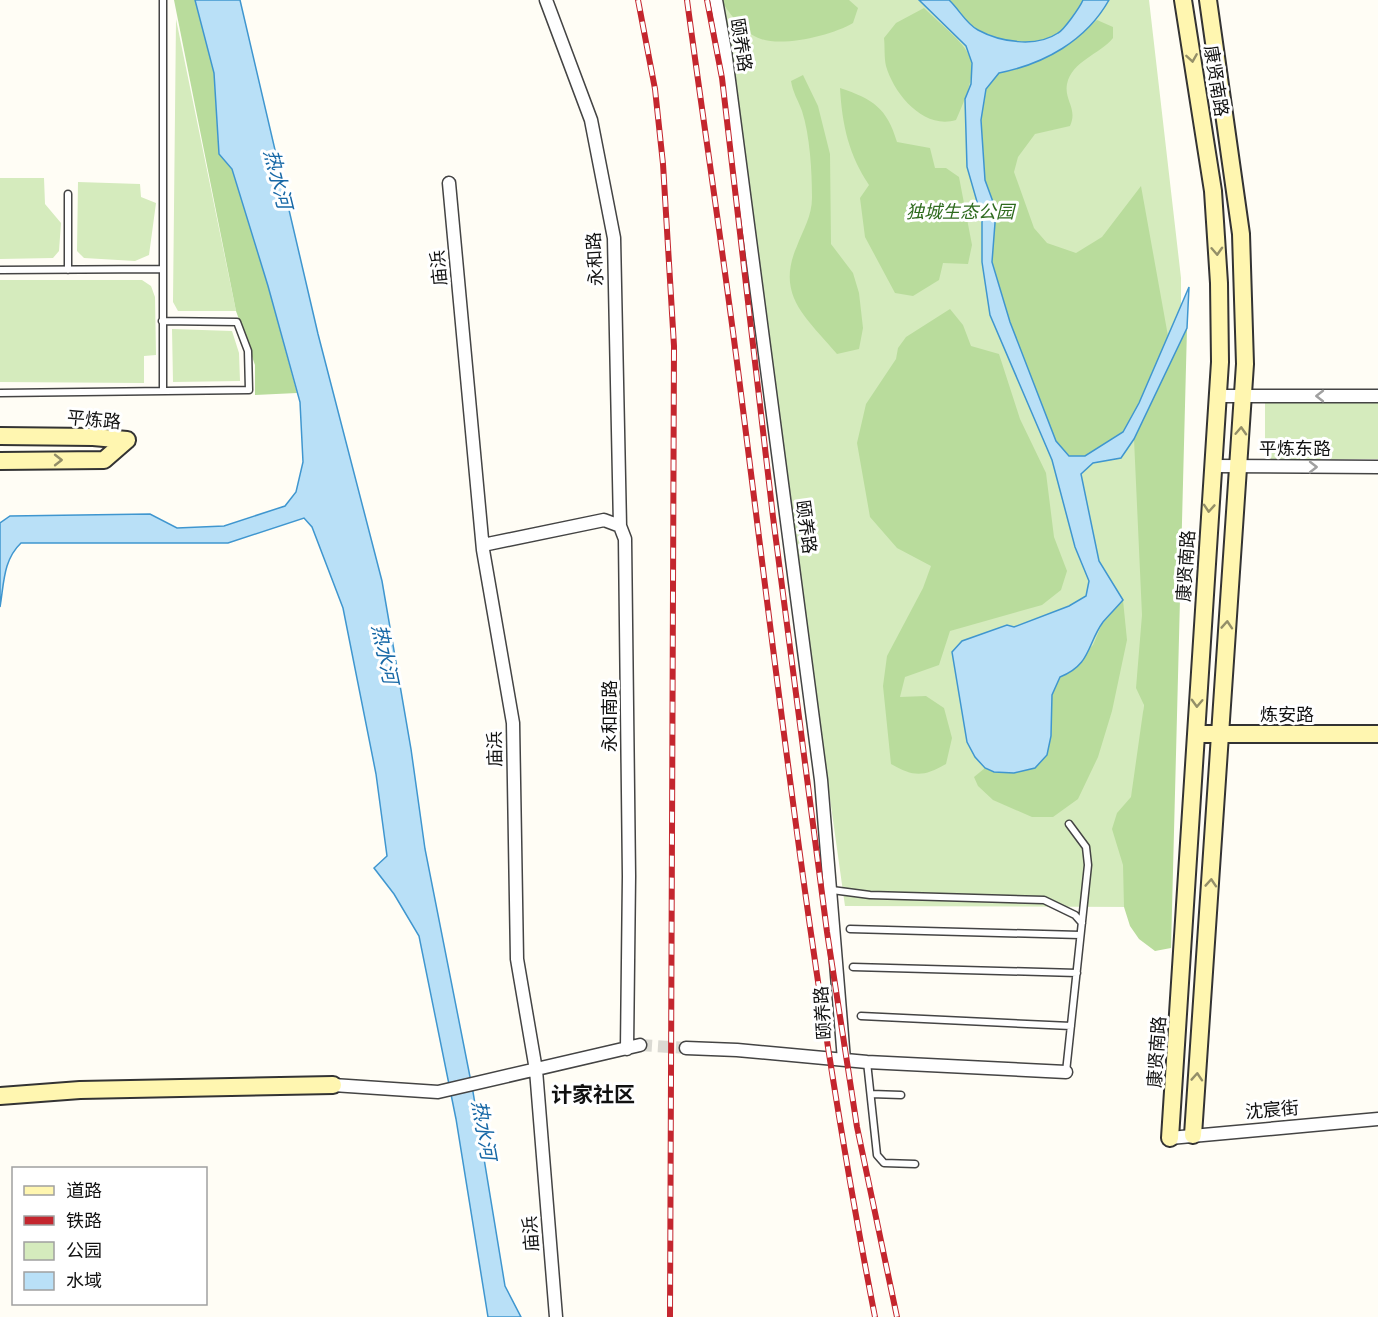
<svg xmlns="http://www.w3.org/2000/svg" width="1378" height="1317" font-family="'Zilla Slab','Noto Sans SC',serif">
<style>
.green{fill:#d5ebbd}
.forest{fill:#b9dc9c}
.water{fill:#b9e0f7;stroke:#3f96cf;stroke-width:1.5}
.lines{fill:none;stroke-linecap:round;stroke-linejoin:round}
.street-tunnel{stroke:#dbdad3;stroke-width:12;stroke-dasharray:12 6;stroke-linecap:butt}
.lane-casing{stroke:#444;stroke-width:9}
.street-casing{stroke:#444;stroke-width:15}
.secondary-casing{stroke:#333;stroke-width:20}
.lane{stroke:#fff;stroke-width:6}
.street{stroke:#fff;stroke-width:12}
.secondary{stroke:#fff6b0;stroke-width:16}
.rail-casing{stroke:#c4262e;stroke-width:6}
.rail{stroke:#fff;stroke-width:4;stroke-dasharray:11;stroke-linecap:butt}
.oneway{stroke:#948f68}
.oneway2{stroke:#a0a0a0}
.labels{text-anchor:middle;dominant-baseline:central;stroke-width:6;stroke-linejoin:round;paint-order:stroke}
.street-label{font-size:18px;fill:#111;stroke:#fff}
.park-label{font-size:18px;font-style:italic;fill:#2f6b1f;stroke:#fff}
.water-label{font-size:20px;font-style:italic;fill:#1768a6;stroke:#fff}
.quarter-label{font-size:21px;font-weight:bold;fill:#111;stroke:#fff}
</style>
<rect width="100%" height="100%" fill="#fffdf5"/>
<path class="green" d="M713,0H1149L1181,278V382L1155,478L1134,907L845,906L760,298Z
M176,19L236,311H178L173,302Z
M44,178L45,204L61,223L59,251L53,258L0,259V178Z
M78,182L140,184L141,197L156,203L149,255L135,261L84,258L77,251Z
M0,280H142L151,286L155,297L156,355L144,356V383L0,382Z
M172,329L232,331L239,353L240,381L173,382Z
M1265,398H1378V459H1265Z"/>
<path class="forest" d="M174,0H195L214,73L219,154L232,169L268,286L297,393L255,395V365L236,311Z
M721,0H849L858,8L853,23C833,35 784,47 761,39C744,33 730,15 721,0Z
M949,0H1083C1080,7 1064,30 1058,33C1036,48 1000,42 978,30C966,24 959,9 949,0Z
M924,8C972,54 986,53 956,120C924,130 894,94 886,66C884,57 885,47 884,38L896,23Z
M1097,20L1113,27V38C1100,54 1072,61 1067,84C1064,101 1078,108 1070,126L1035,134L1018,157L1014,172L1034,228L1047,243L1076,253L1102,237L1141,186L1168,336L1139,403L1123,432L1085,456H1070L1056,441L1010,322L992,262L996,210L985,180L981,120L986,89L999,73C1037,66 1068,45 1097,20Z
M803,75L818,106L830,154L831,244L853,273L859,293L863,328L859,349L837,354C807,318 775,296 797,246C803,230 812,216 812,198C812,171 810,136 802,111C798,100 793,93 791,81Z
M840,88C873,99 887,108 897,142L930,148L935,168H946L959,177L972,245L968,264L943,263L939,280L913,296L895,293L865,237L860,198L869,185C849,155 842,125 840,88Z
M950,309L963,325L971,346L999,354L1020,419L1046,473L1054,537L1067,571L1061,590L1042,605L950,631L939,665L905,677L900,697L926,696L944,708L952,738L946,764C923,777 914,777 891,764L883,686L887,656L923,588L931,566L897,548L870,517L857,443L866,404L896,359L898,348L906,337Z
M1187,328L1171,948L1155,951L1139,939L1130,926L1124,907L1123,865L1112,829L1117,813L1131,797L1144,705L1136,688L1142,615L1134,439Z
M1123,600L1127,640L1112,711L1098,757L1078,799L1053,817H1032L993,800L978,786L974,777L985,768L994,772L1051,736L1052,695L1060,676L1093,645L1102,624Z"/>
<path class="water" d="M195,0H240L318,334L382,581L411,749L425,849L473,1092L505,1286L521,1317H488L456,1119L419,936L394,894L374,868L387,856L376,774L343,608L312,527L304,518L228,543H21C3,560 4,584 0,607V523L10,516L150,514L177,528L224,526L285,506L296,492L303,462L300,402L268,286L232,169L219,154L214,73Z
M919,0H949C959,9 966,24 978,30C1000,42 1036,48 1058,33C1064,30 1080,7 1083,0H1109C1086,41 1044,64 999,73L986,89L981,120L985,180L996,210L992,262L1010,322L1056,441L1069,456H1085L1123,432L1139,403L1189,287L1187,328L1134,439L1121,458L1093,463L1081,474L1099,561L1123,600C1116,608 1109,615 1103,622C1087,644 1091,665 1060,677L1052,695L1051,736L1047,755L1035,768L1014,773L994,772L985,768L975,757L967,742L952,652L962,641L1007,625L1014,627L1069,606L1086,596L1089,581L1075,547L1052,460L990,315L982,262V219L967,167L965,99L971,84L972,63L966,46Z"/>
<g class="lines">
<path class="street-tunnel" d="M640,1045L686,1048"/>
<g class="lane-casing">
<path id="lane" d="M163,0V391
M68,194V270
M0,270L162,269
M0,393L249,390L248,351L237,322L162,321
M832,890L870,895L1044,900L1075,915L1082,923
M850,929L1080,935
M853,967L1077,973
M861,1016L1071,1026
M867,1062L877,1155L884,1163L915,1164
M1066,1072L1088,865L1086,847L1069,824
M871,1094L901,1095"/>
</g>
<g class="street-casing">
<path id="street" d="M546,0L591,120L614,238L620,526
M716,0L725,50L821,780L844,1060
M449,183L483,550L513,723L517,959L536,1070L556,1317
M1217,396H1378
M1212,466L1378,467
M483,545L604,520L620,526L625,539L629,876L627,1049
M686,1048L737,1050L867,1062L1066,1072
M333,1085L438,1092L640,1045
M1170,1138L1378,1119"/>
</g>
<g class="secondary-casing">
<path id="secondary" d="M0,436L93,437L127,440
M0,461L104,460L127,440
M1196,734H1378
M0,1096L80,1090L333,1085
M1193,1135L1245,364L1241,234L1208,0
M1170,1138L1220,362L1219,283L1213,191L1183,0"/>
</g>
<use href="#lane" class="lane"/>
<use href="#street" class="street"/>
<use href="#secondary" class="secondary"/>
<g class="rail-casing">
<path id="rail" d="M638,0L655,89L663,164L674,346L670,1317
M687,0C704,126 723,252 739,378C779,692 814,1006 875,1317
M707,0L722,78L773,517L827,932L857,1127L897,1317"/>
</g>
<use href="#rail" class="rail"/>
</g>
<defs><path id="oneway-chevron" d="M-2-3.5L2.5 0L-2 3.5" fill="none" stroke-width="1.6" stroke-linecap="round" stroke-linejoin="round" transform="scale(1.5)"/></defs>
<g class="oneway">
<use href="#oneway-chevron" transform="translate(1192 58) rotate(81)"/>
<use href="#oneway-chevron" transform="translate(1217 251) rotate(87)"/>
<use href="#oneway-chevron" transform="translate(1241 431) rotate(-87)"/>
<use href="#oneway-chevron" transform="translate(58 460)"/>
<use href="#oneway-chevron" transform="translate(1209 508) rotate(94)"/>
<use href="#oneway-chevron" transform="translate(1227 625) rotate(-86)"/>
<use href="#oneway-chevron" transform="translate(1197 703) rotate(92)"/>
<use href="#oneway-chevron" transform="translate(1211 883) rotate(-86)"/>
<use href="#oneway-chevron" transform="translate(1197 1077) rotate(-86)"/>
</g>
<g class="oneway2">
<use href="#oneway-chevron" transform="translate(1320 396) rotate(180)"/>
<use href="#oneway-chevron" transform="translate(1313 467)"/>
</g>
<g class="labels">
<g class="street-label">
<text transform="translate(741 45) rotate(81)">颐养路</text>
<text transform="translate(1216 81) rotate(81)">康贤南路</text>
<text transform="translate(595 259) rotate(-93)">永和路</text>
<text transform="translate(439 268) rotate(-95)">庙浜</text>
<text transform="translate(94 420) rotate(5)">平炼路</text>
<text x="1295" y="449">平炼东路</text>
<text transform="translate(806 527) rotate(82)">颐养路</text>
<text transform="translate(1186 566) rotate(-86)">康贤南路</text>
<text x="1287" y="715">炼安路</text>
<text transform="translate(610 716) rotate(-90)">永和南路</text>
<text transform="translate(495 749) rotate(-91)">庙浜</text>
<text transform="translate(823 1013) rotate(-94)">颐养路</text>
<text transform="translate(1157 1052) rotate(-86)">康贤南路</text>
<text transform="translate(1272 1110) rotate(-5)">沈宸街</text>
<text transform="translate(531 1234) rotate(-94)">庙浜</text>
</g>
<g class="park-label">
<text x="960" y="212">独城生态公园</text>
</g>
<g class="water-label">
<text transform="translate(278 179) rotate(76)">热水河</text>
<text transform="translate(385 654) rotate(78)">热水河</text>
<text transform="translate(484 1130) rotate(80)">热水河</text>
</g>
<g class="quarter-label">
<text x="593" y="1094">计家社区</text>
</g>
</g>
<rect x="12" y="1167" width="195" height="138" fill="#ffffff" stroke="#a0a0a0" stroke-width="1.5"/>
<rect x="24" y="1186" width="30" height="9" fill="#fff6b0" stroke="#a0a0a0" stroke-width="1.5"/>
<text x="66" y="1197" font-size="18" fill="#111111">道路</text>
<rect x="24" y="1216" width="30" height="9" fill="#c4262e" stroke="#a0a0a0" stroke-width="1.5"/>
<text x="66" y="1227" font-size="18" fill="#111111">铁路</text>
<rect x="24" y="1242" width="30" height="18" fill="#d5ebbd" stroke="#a0a0a0" stroke-width="1.5"/>
<text x="66" y="1257" font-size="18" fill="#111111">公园</text>
<rect x="24" y="1272" width="30" height="18" fill="#b9e0f7" stroke="#a0a0a0" stroke-width="1.5"/>
<text x="66" y="1287" font-size="18" fill="#111111">水域</text>
</svg>
